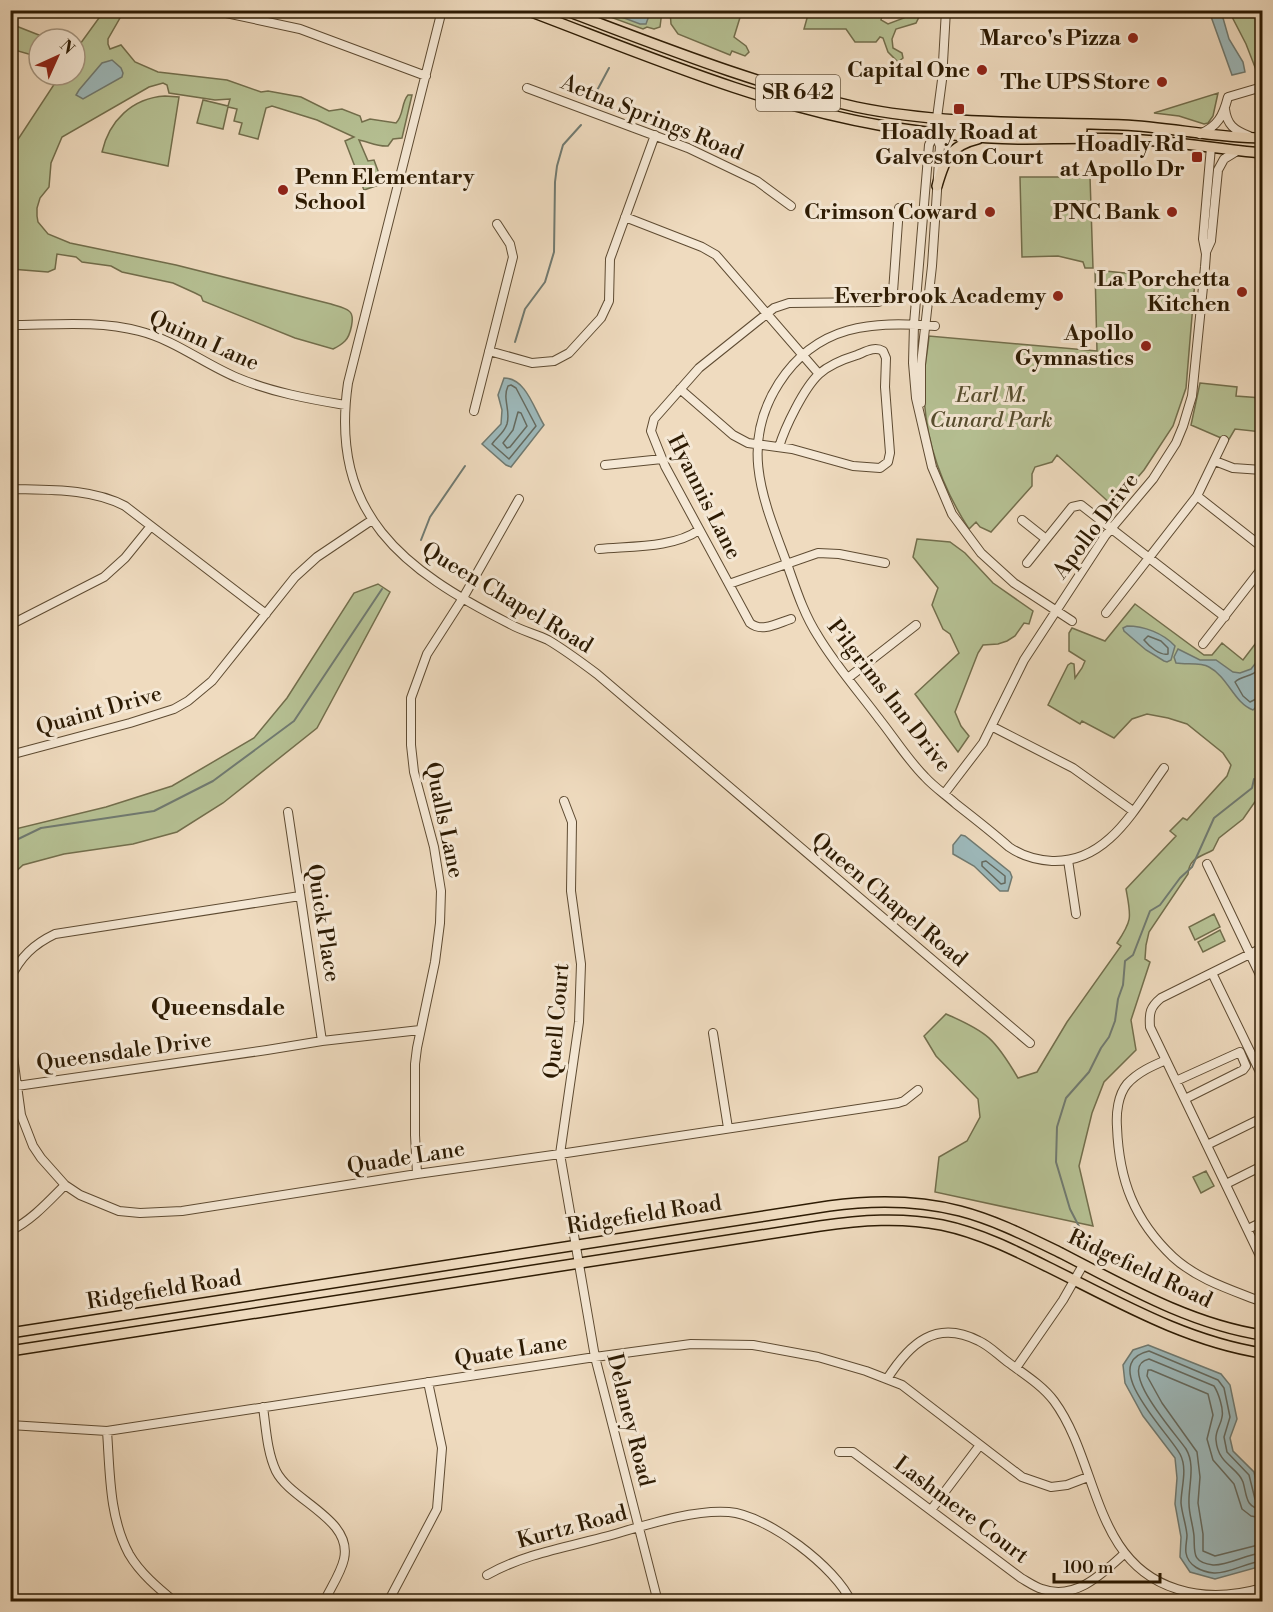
<svg xmlns="http://www.w3.org/2000/svg" width="1273" height="1612" font-family="'Libre Bodoni',serif">
<style>
.green{fill:#b6c194;stroke:#726e4c;stroke-width:1.5}
.water{fill:#9db9bb;stroke:#707a71;stroke-width:1.5}
.lines{fill:none;stroke-linecap:round;stroke-linejoin:round}
.shore{stroke:#656a5f;stroke-width:1.5}
.stream{stroke:#707a71;stroke-width:2}
.minor-casing{stroke:#5e4b32;stroke-width:10}
.major-casing{stroke:#2d1b03;stroke-width:12}
.minor{stroke:#f5e8d5;stroke-width:8}
.major{stroke:#efdbbf;stroke-width:9}
.poi-dot{fill:#8f2418;stroke:#f5e8d5;stroke-width:2}
.labels{text-anchor:middle;dominant-baseline:central;stroke-width:6;stroke-linejoin:round;paint-order:stroke}
.shield{fill:#f5e8d5;stroke:#695842;stroke-width:1.5}
.shield-label{font-size:21px;font-weight:bold;fill:#2d1b03}
.poi-label{font-size:22px;font-weight:bold;fill:#2d1b03;stroke:#f5e8d5;text-anchor:end}
.street-label{font-size:22px;fill:#2d1b03;stroke:#f5e8d5}
.park-label{font-size:22px;font-style:italic;fill:#564d2e;stroke:#f5e8d5}
.neighbourhood-label{font-size:24px;font-weight:bold;fill:#2d1b03;stroke:#f5e8d5}
</style>
<rect width="100%" height="100%" fill="#efdbbf"/>
<filter id="stains"><feTurbulence type="fractalNoise" baseFrequency=".00333" numOctaves="4"/><feColorMatrix values="0 0 0 0 .2 0 0 0 0 .09 0 0 0 0 .02 0 0 0 .5 -.17"/></filter>
<radialGradient id="worn" r=".72"><stop offset=".6" stop-color="#630" stop-opacity="0"/><stop offset="1" stop-color="#630" stop-opacity=".3"/></radialGradient>
<path class="green" d="M104,11H124L108,39V44L110,49L121,45L135,62L158,72L227,80L261,92L268,91L301,97L329,111L342,109L360,116L362,122L370,119L396,123C404,115 401,103 408,95H412L402,138L393,139L388,146C378,147 369,142 359,140L368,161L374,160L381,179L379,185L364,190L345,141L354,137L317,120L272,106L266,108L258,139L239,134L242,123L234,121L237,109L228,107L223,129L197,123L203,100L228,106L230,99L215,100L169,93L167,85L163,83L149,87L62,137L51,163L49,187L40,198L37,208V216L38,222L48,234L70,243L176,265L331,304C336,306 344,307 349,311C356,316 350,336 345,341C342,344 337,347 333,349L295,338L203,301L201,296L195,293L173,283L122,272L111,266L82,262L76,257L57,254L55,269L48,272L11,269V150L59,77L58,75H75V51Z
M600,11H662L660,27L654,29L647,27L643,29L602,14Z
M670,11H742L734,37L746,46L749,52L745,56L732,51L730,55L678,34L671,24Z
M809,11H884L881,20L888,24L904,18L909,11H920V15L916,23L896,29L892,39L893,48L902,53L903,58L898,62L888,52L883,38L880,37L876,42H855L846,29H804Z
M1229,11H1262V79L1260,80L1246,44Z
M11,24L49,39H39V57L11,49Z
M1218,93L1213,116L1208,123L1204,124L1179,116L1154,113Z
M165,96L179,97L168,166L102,152C109,121 132,98 165,96Z
M1073,172L1082,177H1090L1093,268H1085L1083,262L1058,256L1022,257L1020,177H1066Z
M1095,270L1195,280L1186,388L1173,426L1144,470L1113,506L1057,455L1052,462L1035,467L1032,474V486L991,532L980,527L976,522L969,529C940,484 922,432 924,377C925,363 928,349 929,336L1097,351Z
M1200,383L1237,387L1236,396L1262,398V432L1235,429L1228,441L1191,425Z
M917,539L950,542L965,553L993,583L1033,611L1029,624L1024,623L1015,636L1007,641L998,644L983,645L978,653L955,712L961,726L969,736L958,752L915,694L959,653L950,634L943,629L932,605L938,588L913,557Z
M378,584L390,592L317,728L223,803L177,832L133,844L64,854L23,865L11,876V830L106,807L172,786L254,738L287,698L354,593Z
M1135,604L1204,655H1212L1222,643L1243,660L1262,635V780L1258,787L1259,796L1243,819L1219,838L1213,850C1200,857 1189,858 1188,874L1149,932L1146,945L1145,959L1150,962L1131,1020L1136,1050L1104,1082L1092,1113L1079,1166L1093,1226L935,1192L939,1157L967,1141L980,1117L978,1099L936,1056L924,1036L946,1014C988,1032 995,1039 1018,1078L1037,1072L1067,1022L1121,946L1117,943C1133,919 1131,917 1126,889L1176,836L1170,831L1183,818L1187,820L1227,776L1231,765L1223,753L1187,724L1168,718L1147,714L1132,719L1114,738L1082,721L1080,724L1048,705L1068,665L1071,663L1074,664L1075,678L1082,668L1085,661L1069,651V633L1072,628L1105,641Z
M1214,914L1220,927L1195,940L1189,927Z
M1220,930L1225,941L1203,952L1198,942Z
M1206,1171L1214,1186L1201,1193L1193,1177Z"/>
<path class="water" d="M603,10H651L646,24H640Z
M1209,11H1221L1229,39L1243,62L1245,72L1232,75Z
M112,60L121,68L123,73L122,77L83,99L76,95L79,90L102,63Z
M504,378C526,378 534,409 544,425L511,467L506,465L482,444L501,424L502,410L498,395Z
M1127,626C1144,626 1163,633 1175,646L1171,660L1167,662L1164,661L1146,650L1124,631L1123,628Z
M1178,649L1200,660H1216L1233,672L1240,673L1251,669L1262,655C1263,673 1268,698 1253,710C1234,703 1228,677 1209,667C1200,662 1186,665 1176,663L1174,657Z
M961,835L965,836L1010,872L1012,877L1008,891H1000L974,866L953,854V845Z
M1148,1345L1221,1374L1230,1385L1237,1419L1230,1438L1233,1451L1254,1472L1262,1508V1566L1215,1579L1190,1572L1180,1557L1181,1537L1175,1504L1177,1478L1175,1458L1143,1416L1125,1383L1123,1365L1133,1350Z"/>
<g class="lines">
<path class="shore" d="M511,385L516,388L536,426L509,459L492,444C497,437 504,433 507,424C511,410 502,399 508,386Z
M518,412L521,413L527,426L510,447L507,448L503,443L513,430Z
M1148,636L1161,641L1168,648V654C1160,656 1149,646 1144,640Z
M1262,665C1253,679 1243,674 1235,682L1243,696L1250,702L1262,696
M982,862L986,861L1005,876V883L1001,884L982,866Z
M1262,1502L1255,1499L1249,1475L1227,1452L1224,1437L1230,1417L1224,1388L1218,1380L1149,1351C1096,1363 1169,1433 1180,1454C1188,1469 1181,1488 1181,1503C1182,1514 1186,1524 1187,1535C1187,1541 1185,1547 1186,1553C1188,1566 1202,1572 1214,1573C1228,1574 1248,1562 1262,1561
M1262,1509C1245,1508 1247,1495 1243,1482C1238,1467 1218,1465 1216,1440C1215,1431 1221,1425 1222,1417C1224,1409 1218,1392 1214,1386L1149,1359C1114,1367 1177,1435 1186,1449C1196,1465 1188,1487 1189,1504C1189,1514 1193,1525 1194,1536C1195,1552 1191,1562 1213,1565C1227,1566 1247,1554 1262,1553
M1262,1518L1251,1516L1242,1509L1234,1484L1213,1460L1207,1439L1213,1415L1208,1394L1151,1370H1148L1147,1376L1162,1403L1197,1452L1200,1477L1198,1503L1203,1534V1551L1215,1556L1262,1544"/>
<path class="stream" d="M593,98L609,68
M515,342L525,309L545,282L554,252L555,182L557,166L563,145L581,125
M421,540L430,517L465,466
M10,843L41,828L154,811L213,781L294,721L382,589
M1085,1238L1070,1209L1056,1162L1057,1127L1066,1098L1089,1072L1101,1048L1109,1037L1115,1021L1118,999L1123,985L1125,961L1133,955L1150,911L1160,905L1180,878L1192,867L1214,818L1252,788L1254,779
M1179,1602L1180,1600"/>
<g class="minor-casing">
<path id="minor" d="M212,10L300,29L426,76
M442,10L348,383C329,514 403,570 510,624C522,631 536,634 548,640C565,650 581,662 597,674L1030,1043
M946,10L942,80L935,133L929,145L914,324L913,363L916,398L932,467L952,514L981,553L1014,583L1072,621
M527,88L688,148L757,181L791,206
M10,102L12,103
M1225,109C1227,125 1234,130 1249,136
M1200,134C1218,126 1223,116 1228,97L1262,87
M625,217L702,247L716,255L819,374
M1206,252L1211,241L1218,170L1224,159L1237,151
M10,325C52,325 98,320 139,331C175,340 204,364 238,378C271,392 309,399 345,405
M935,326C872,321 817,324 779,383C739,445 763,499 786,561C795,586 803,613 818,636C836,666 859,692 880,720C895,739 908,760 925,777C934,787 946,795 956,804C974,818 992,832 1009,847C1022,856 1037,860 1052,861C1108,863 1135,808 1164,768
M489,351L532,363L554,361L569,353L601,318L609,301L610,259L655,135
M680,389L733,435L748,443L792,449L853,466L880,468L888,462L890,453L885,387L886,358L883,351C874,346 865,352 857,355C844,359 829,365 819,374C804,388 785,427 779,447
M921,403V364L932,266L940,146L935,133
M474,411L513,257L510,244L497,224
M1215,461L1233,468L1262,470
M605,465L662,459
M10,489C48,490 91,488 125,506L266,614
M1197,496L1262,547
M1022,520L1046,539
M599,549C630,546 674,548 699,530
M1027,563L1072,507L1081,505L1225,617
M729,584L818,553L839,554L885,563
M1106,613L1197,496L1224,440
M791,619C778,623 762,633 750,623L665,466L651,431L654,419L699,368L774,308L789,303L878,302L887,299L893,292L899,208
M10,625L104,577L125,558L151,526
M1203,644L1262,568
M848,678L916,625
M993,727L1073,768L1133,811
M10,755L130,723L174,709L188,701L212,681L295,577L317,557L372,520
M944,794L983,743L1024,660L1105,536L1153,479L1176,443L1183,426L1192,396L1205,267L1206,254L1203,239L1211,147
M564,801L572,822L571,891L581,964L579,1022L560,1154L595,1357L658,1602
M288,812L322,1041
M1068,860L1076,914
M1207,864L1262,979
M1262,948L1161,998C1150,1007 1149,1013 1150,1027L1262,1260
M1212,973L1262,1076
M10,979C20,957 34,944 55,934L300,896
M713,1033L728,1128
M10,1035L21,1115L33,1146L41,1158L65,1185L80,1195L119,1211L140,1213L182,1211L417,1174L560,1154L898,1103L904,1101L918,1090
M1166,1060C1152,1066 1138,1072 1127,1084C1118,1095 1116,1113 1117,1127C1119,1180 1134,1220 1173,1257C1198,1280 1232,1290 1262,1302
M1176,1081L1240,1052L1246,1066L1243,1070L1185,1099
M10,1087L267,1050L322,1041L420,1030
M1207,1145L1262,1118
M417,1174L415,1135V1064L417,1048L435,962L440,923L441,891L434,847L414,772L411,745V698L427,654L463,598L519,499
M1226,1184L1262,1166
M1248,1229L1262,1222
M10,1231C32,1220 48,1202 65,1185
M1016,1368L1063,1300L1083,1265
M887,1379C910,1343 936,1319 979,1341C990,1346 999,1356 1009,1363C1024,1374 1043,1386 1054,1401C1099,1462 1092,1563 1177,1589C1205,1598 1234,1596 1262,1588
M263,1407C266,1428 267,1452 276,1471C291,1501 353,1519 344,1559C341,1573 330,1589 324,1602
M10,1425L107,1431L595,1357L691,1344L753,1345L818,1357L866,1371L902,1385L1022,1477L1051,1487L1067,1485L1088,1477
M107,1431C110,1472 109,1517 129,1554C140,1573 158,1588 175,1602
M1262,1438V1440
M839,1452H853L1021,1578C1028,1582 1035,1587 1042,1589C1075,1601 1102,1574 1124,1554
M931,1510L980,1445
M10,1527L12,1524
M487,1575C524,1554 567,1547 608,1536C643,1526 693,1509 729,1512C767,1515 837,1568 851,1602
M388,1602L437,1509L442,1448L428,1382"/>
</g>
<g class="major-casing">
<path id="major" d="M526,10C643,54 760,105 884,126C928,133 974,138 1019,139C1053,139 1088,137 1123,139C1170,140 1216,149 1262,153
M564,10C660,46 756,85 856,107C943,125 1035,122 1123,125C1169,127 1216,138 1262,138
M936,132L950,126L1031,131L1082,130
M937,186C945,159 949,146 978,139
M10,1333L829,1206C873,1200 917,1200 960,1211C995,1220 1028,1237 1061,1253C1125,1286 1190,1324 1262,1335
M10,1351L820,1226C861,1220 901,1217 942,1225C980,1233 1014,1250 1048,1267C1117,1301 1185,1341 1262,1353"/>
</g>
<use href="#minor" class="minor"/>
<use href="#major" class="major"/>
</g>
<g class="poi-dot">
<circle cx="1133" cy="38" r="6"/>
<circle cx="982" cy="70" r="6"/>
<circle cx="1162" cy="82" r="6"/>
<rect x="953" y="103" width="12" height="12" rx="3"/>
<rect x="1191" y="151" width="12" height="12" rx="3"/>
<circle cx="283" cy="190" r="6"/>
<circle cx="990" cy="212" r="6"/>
<circle cx="1172" cy="212" r="6"/>
<circle cx="1242" cy="292" r="6"/>
<circle cx="1058" cy="296" r="6"/>
<circle cx="1146" cy="346" r="6"/>
</g>
<g class="labels">
<rect class="shield" x="756" y="75" width="84" height="36" rx="4.5"/>
<g class="shield-label">
<text x="798" y="93">SR 642</text>
</g>
<g class="poi-label">
<text x="1121" y="38">Marco's Pizza</text>
<text x="970" y="70">Capital One</text>
<text x="1150" y="82">The UPS Store</text>
<text x="959" y="132" text-anchor="middle">Hoadly Road at<tspan x="959" dy="25">Galveston Court</tspan></text>
<text x="1185" y="144">Hoadly Rd<tspan x="1185" dy="25">at Apollo Dr</tspan></text>
<text x="295" y="177" text-anchor="start">Penn Elementary<tspan x="295" dy="25">School</tspan></text>
<text x="978" y="212">Crimson Coward</text>
<text x="1160" y="212">PNC Bank</text>
<text x="1230" y="279">La Porchetta<tspan x="1230" dy="25">Kitchen</tspan></text>
<text x="1046" y="296">Everbrook Academy</text>
<text x="1134" y="333">Apollo<tspan x="1134" dy="25">Gymnastics</tspan></text>
</g>
<g class="street-label">
<text transform="translate(652 118) rotate(22)">Aetna Springs Road</text>
<text transform="translate(204 341) rotate(24)">Quinn Lane</text>
<text transform="translate(704 497) rotate(63)">Hyannis Lane</text>
<text transform="translate(1096 526) rotate(-53)">Apollo Drive</text>
<text transform="translate(507 598) rotate(31)">Queen Chapel Road</text>
<text transform="translate(889 696) rotate(52)">Pilgrims Inn Drive</text>
<text transform="translate(99 711) rotate(-16)">Quaint Drive</text>
<text transform="translate(444 820) rotate(78)">Qualls Lane</text>
<text transform="translate(889 900) rotate(40)">Queen Chapel Road</text>
<text transform="translate(323 923) rotate(81)">Quick Place</text>
<text transform="translate(557 1021) rotate(-85)">Quell Court</text>
<text transform="translate(124 1052) rotate(-8)">Queensdale Drive</text>
<text transform="translate(406 1158) rotate(-9)">Quade Lane</text>
<text transform="translate(644 1215) rotate(-9)">Ridgefield Road</text>
<text transform="translate(1140 1269) rotate(25)">Ridgefield Road</text>
<text transform="translate(164 1290) rotate(-9)">Ridgefield Road</text>
<text transform="translate(511 1351) rotate(-9)">Quate Lane</text>
<text transform="translate(630 1420) rotate(76)">Delaney Road</text>
<text transform="translate(961 1510) rotate(37)">Lashmere Court</text>
<text transform="translate(572 1527) rotate(-15)">Kurtz Road</text>
</g>
<g class="park-label">
<text x="991" y="395">Earl M.<tspan x="991" dy="25">Cunard Park</tspan></text>
</g>
<g class="neighbourhood-label">
<text x="218" y="1008">Queensdale</text>
</g>
</g>
<rect width="1273" height="1612" fill="none" stroke="#efdbbf" stroke-width="36"/>
<rect x="12" y="12" width="1249" height="1588" fill="none" stroke="#2d1b03" stroke-width="3"/>
<rect x="18" y="18" width="1237" height="1576" fill="none" stroke="#2d1b03" stroke-width="1.5"/>
<g transform="translate(57 57) rotate(45)"><circle r="28" fill="#f5e8d5" stroke="#a59681" stroke-width="1.5"/>
<path d="M0-4.5L10 22L0 15L-10 22Z" fill="#8f2418"/>
<text y="-9" font-size="16" font-weight="bold" text-anchor="middle" fill="#2d1b03">N</text>
</g>
<path d="M1054 1573v9h106v-9" fill="none" stroke="#2d1b03" stroke-width="3"/>
<text x="1063" y="1573" font-size="18" fill="#2d1b03" stroke="#f5e8d5" stroke-width="4.5" paint-order="stroke">100 m</text>
<rect width="100%" height="100%" filter="url(#stains)"/>
<rect width="100%" height="100%" fill="url(#worn)"/>
</svg>
